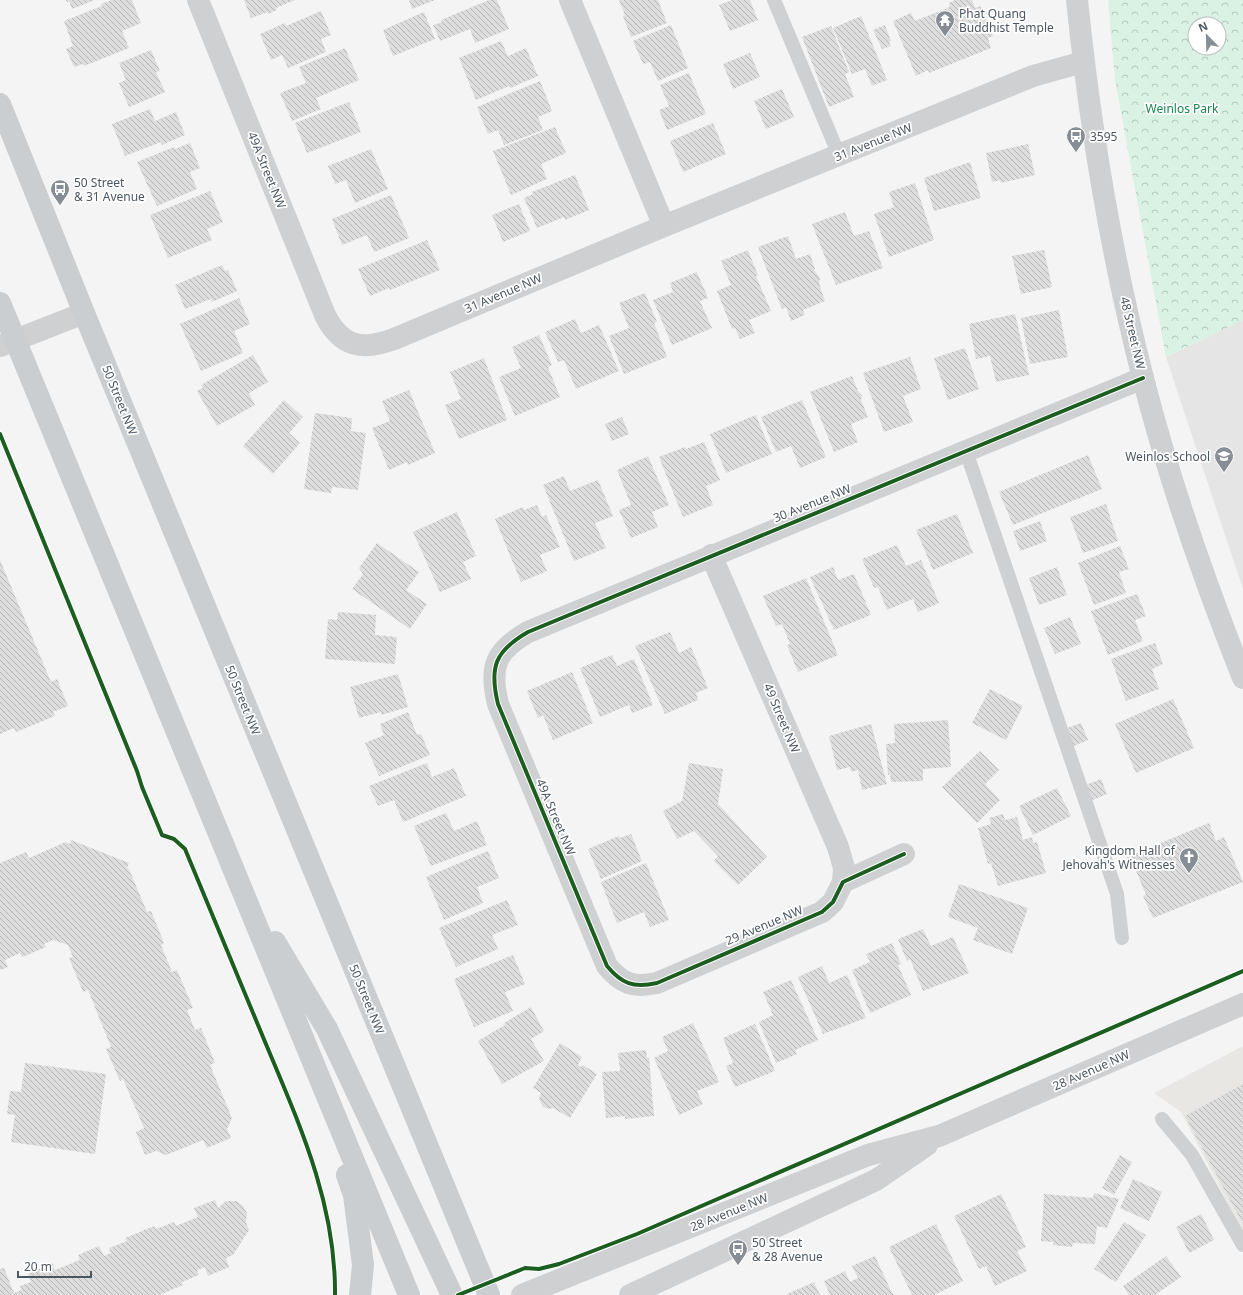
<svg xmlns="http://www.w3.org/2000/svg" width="1243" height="1295" font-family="'Noto Sans',sans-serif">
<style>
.commercial{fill:#e8e7e3}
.education{fill:#e6e5e6}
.park{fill:url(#park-crowns);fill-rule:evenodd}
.building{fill:url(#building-back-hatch)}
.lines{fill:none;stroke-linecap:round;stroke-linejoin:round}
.service{stroke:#ced0d2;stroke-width:14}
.minor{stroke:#ced0d2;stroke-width:22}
.tertiary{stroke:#ced0d2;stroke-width:22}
.primary{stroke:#caced1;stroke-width:22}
.cycleway-casing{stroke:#fff;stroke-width:6}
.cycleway{stroke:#1b5e20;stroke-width:4}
.labels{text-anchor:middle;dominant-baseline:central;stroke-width:3.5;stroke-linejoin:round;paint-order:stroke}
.poi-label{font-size:12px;fill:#4a5661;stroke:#fff;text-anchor:start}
.park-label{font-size:12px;fill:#17864f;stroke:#fff}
.street-label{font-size:12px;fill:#4a5661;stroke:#fff}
</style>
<defs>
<pattern id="park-crowns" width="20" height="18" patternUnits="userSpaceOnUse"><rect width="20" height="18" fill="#d9f2e3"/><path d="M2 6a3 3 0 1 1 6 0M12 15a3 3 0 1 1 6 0" fill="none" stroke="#b2c7bb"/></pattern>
<pattern id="building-back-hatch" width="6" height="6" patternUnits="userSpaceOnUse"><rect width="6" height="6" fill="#ddddde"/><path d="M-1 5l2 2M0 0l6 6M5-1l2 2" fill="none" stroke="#b5b6b7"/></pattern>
</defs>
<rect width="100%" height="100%" fill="#f4f4f4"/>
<path class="commercial" d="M1243,1046V1233L1181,1112L1154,1093Z"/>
<path class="education" d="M1243,320V589L1166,357Z"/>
<path class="park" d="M1108,0H1243V320L1166,357L1115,80ZM1195,24H1219V48H1195Z"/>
<path class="building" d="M66,0H95L72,9L69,1L67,2Z
M112,0H132L141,23L122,31L129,48L84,66L83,64L74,67L66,49L73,46L64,21L102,6L101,4Z
M244,0H295L276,8L277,10L268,14L267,12L251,18Z
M409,0H435L412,9Z
M489,0H497L509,29L475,43L470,29L440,41L433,25L442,22L441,20Z
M619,0H658L667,23L631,37L623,16L625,15Z
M732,0H750L758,20L730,31L719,5Z
M955,0H972L975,8L981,6L993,36L988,38L991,48L929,73L928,70L916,76L893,21L911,13L915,21L950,7L949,3Z
M321,11L331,35L321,39L326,52L288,68L282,55L271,60L260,34L285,23L286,26Z
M424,12L435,39L393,56L383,30Z
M861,16L887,80L872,86L865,69L852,74L833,28Z
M671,25L688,68L658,81L650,62L643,64L633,41Z
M885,25L891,41L889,42L891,46L882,49L873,30Z
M831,26L849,72L845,74L854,97L829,107L802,37Z
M501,41L508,56L526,48L538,76L510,88L509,86L476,100L459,58Z
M345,48L359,80L316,98L321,109L292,121L280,93L306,83L299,67Z
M151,50L160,71L156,72L165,92L129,107L119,83L126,80L119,63Z
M750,53L760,77L733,89L723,64Z
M689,73L706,114L667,130L659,110L669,106L660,85Z
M540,81L552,111L538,117L543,130L504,145L498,130L488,134L477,107Z
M782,89L794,117L766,129L754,101Z
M349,102L361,132L307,153L295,123Z
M150,109L155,121L176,112L185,135L162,145L161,142L125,156L112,124Z
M713,123L726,154L683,172L670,141Z
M555,127L566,153L541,164L547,179L511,195L493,151Z
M190,143L200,168L190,172L197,189L157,206L137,162L174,147L175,149Z
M1028,144L1035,175L1001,183L1000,180L992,182L986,153Z
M371,149L388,189L355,203L346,180L335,184L328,166Z
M970,162L981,198L934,211L924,178Z
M575,175L589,210L565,220L564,217L537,228L524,198L533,194L532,192Z
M915,183L934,240L889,257L874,214L894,207L889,192Z
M210,191L223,222L207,229L212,240L168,258L150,215Z
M391,195L409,238L374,252L367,235L342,245L332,219Z
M519,204L530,231L503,242L492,215Z
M845,212L854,236L869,231L883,268L836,285L812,224Z
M788,236L796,259L810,254L815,269L814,270L820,278L819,283L825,301L803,310L805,315L791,321L786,307L782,309L758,247Z
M427,240L440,270L390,290L389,288L370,296L358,269Z
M748,250L758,275L756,276L771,311L749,320L755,333L740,339L735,328L732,329L717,291L731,285L721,261Z
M1044,250L1052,287L1021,294L1012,256Z
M222,265L225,271L228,270L237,291L212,302L211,299L185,309L175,285Z
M697,272L708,298L700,301L712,328L672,345L653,300L673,292L670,283Z
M645,293L657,322L654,323L667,357L624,374L609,336L629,328L619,303Z
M239,298L250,324L234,331L243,353L201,371L180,324Z
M1059,310L1068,357L1030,364L1021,318Z
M1015,314L1029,375L996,382L990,356L976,359L969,324Z
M575,319L581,333L599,325L619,371L576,389L564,360L558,362L545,332Z
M539,335L552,365L548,367L560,397L515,416L499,377L521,368L512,347Z
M965,348L979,389L948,400L934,358Z
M253,355L268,382L249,393L255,405L217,426L197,391L203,388L201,385Z
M910,357L921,389L903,396L913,422L884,432L863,373Z
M484,358L507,420L459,439L445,405L461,399L450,372Z
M852,376L858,391L862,395L861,400L868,417L851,424L858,442L834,452L810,392Z
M409,390L435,453L408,465L407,462L389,470L372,428L390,421L382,401Z
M284,400L303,417L289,433L300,443L273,474L243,446Z
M802,400L826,457L800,468L791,446L776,452L761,417Z
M315,413L352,418L351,431L366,433L358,490L332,487L331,493L304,489Z
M756,415L772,454L726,473L710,434Z
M622,417L629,434L612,441L605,424Z
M704,442L720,480L706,486L713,505L683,517L659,457L685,447L686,449Z
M1088,455L1102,489L1013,525L999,492Z
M648,456L669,505L652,512L658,527L631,538L619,510L631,505L617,470Z
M564,476L570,491L598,480L613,516L595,523L606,548L574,561L543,485Z
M1106,504L1118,541L1083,553L1070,517Z
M537,505L542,517L546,515L560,547L540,555L547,571L521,582L495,519L523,507L524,510Z
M457,512L476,556L463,562L471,579L440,592L413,532Z
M957,514L973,553L933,570L916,530Z
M1040,521L1047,541L1020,551L1013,531Z
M377,543L419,572L406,590L427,604L410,629L352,589L363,574L359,568Z
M897,545L906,566L921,560L939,603L918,612L913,599L887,610L878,587L874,588L862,559Z
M1120,546L1129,569L1119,572L1126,593L1094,605L1078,563Z
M0,560L51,682L57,679L68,706L53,712L55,716L16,732L14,728L0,734Z
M833,567L838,580L854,574L871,615L834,630L810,577Z
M1057,567L1067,595L1039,605L1029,578Z
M806,578L838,655L798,672L787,645L790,644L782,624L776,626L763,596Z
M1137,594L1146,616L1135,620L1143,641L1108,655L1091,611Z
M338,612L376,615L375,635L397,637L395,664L325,659L328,619L337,620Z
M1070,617L1081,644L1055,654L1044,628Z
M670,632L679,653L691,647L708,688L696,693L698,700L665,714L635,646Z
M1155,643L1163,664L1152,669L1159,689L1126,701L1111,659Z
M612,655L617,666L634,659L653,705L632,713L629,705L600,717L580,668Z
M572,672L593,723L553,740L543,715L538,718L527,691Z
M398,674L408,707L381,715V712L359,718L350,687Z
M990,689L1023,706L1006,740L972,723Z
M1173,699L1194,748L1136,773L1115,724Z
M408,712L417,735L421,734L430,755L379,776L365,743L384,735L380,724Z
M948,720L951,767L923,769V781L891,782L890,774L888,775L886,744L895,743L894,724Z
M1081,723L1088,740L1069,748L1062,730Z
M871,724L887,784L862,790L858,770L851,772L850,767L837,770L829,736Z
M980,751L999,770L985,784L1000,800L977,823L942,787Z
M427,763L432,777L454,768L466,796L403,822L394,800L378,806L369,786Z
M689,763L723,769L718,804L767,857L738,885L714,861L718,856L694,831L677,839L663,811L682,801Z
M1101,779L1107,794L1090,801L1083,786Z
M1057,788L1071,816L1033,835L1019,806Z
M446,813L454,831L477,821L487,845L431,866L414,826Z
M1003,814L1005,820L1017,817L1023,840L1032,837L1033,843L1037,842L1046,873L998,886L991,863L988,864L978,828L991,824L989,818Z
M1209,823L1216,841L1224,837L1243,882L1153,918L1143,896L1146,895L1134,866L1131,867L1127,857Z
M631,834L642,861L601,879L588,849L619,836L620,838Z
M71,840L129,863L127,868L129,869L147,912L151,911L164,943L161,945L172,972L177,970L193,1008L187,1010L195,1030L201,1028L215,1063L210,1065L232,1118L227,1129L231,1138L207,1148L203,1140L166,1155L156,1151L145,1155L136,1132L144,1128L123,1079L120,1081L106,1049L111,1047L88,990L83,992L69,958L73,957L68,945L53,940L44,944L46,947L22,957L20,953L5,960L8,967L0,970V863L26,852L29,858L66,842L70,844Z
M488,851L499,878L477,887L483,903L444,920L426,877Z
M646,863L669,920L650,927L644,912L617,923L601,882Z
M959,884L1028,908L1012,954L973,940L978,928L948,917Z
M507,900L518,925L492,935L498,949L456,967L439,928Z
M923,929L931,946L953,937L969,973L923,991L910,959L907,961L898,939Z
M892,943L901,964L898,965L911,995L870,1013L852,970L870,962L866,954Z
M513,955L525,984L505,992L513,1011L474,1027L454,979Z
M822,966L829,983L847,975L866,1018L823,1034L798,977Z
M791,980L818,1040L795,1050L797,1054L776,1063L759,1022L773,1015L763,992Z
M531,1007L544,1031L531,1039L544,1061L502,1084L478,1041L505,1025L504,1023Z
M693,1023L719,1082L697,1091L703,1104L679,1115L654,1058L668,1051L662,1037Z
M755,1024L775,1071L735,1087L726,1066L733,1063L723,1038Z
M560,1043L582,1057L578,1065L581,1067L583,1065L597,1074L570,1118L553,1108L548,1109L543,1107L539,1099L541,1093L533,1088Z
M646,1050L647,1058L649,1057L654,1116L625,1119V1116L606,1118L602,1072L620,1071L618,1053Z
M25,1063L106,1074L95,1154L11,1142L15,1115L7,1114L10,1091L21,1092Z
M1243,1084V1224L1185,1116Z
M1120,1155L1132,1162L1114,1195L1102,1188Z
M1133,1179L1162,1192L1149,1221L1120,1208Z
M1094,1193L1119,1199L1107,1228L1097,1226L1095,1244L1073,1243L1072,1247L1053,1245V1242L1041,1241L1044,1194L1093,1198Z
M1001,1194L1026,1247L1017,1251L1027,1271L995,1286L986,1266L979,1269L954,1216Z
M215,1200L218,1208L226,1201H237L243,1206L247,1213L246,1223L249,1230L233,1255L226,1258L229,1267L208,1276L205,1267L197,1270L199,1275L182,1282L183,1285L159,1295H0V1269L4,1268L14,1293L22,1290L20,1286L31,1282L28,1274L52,1263L55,1270L80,1260L78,1255L99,1246L104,1256L111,1253L109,1248L127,1241L125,1238L154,1226L156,1229L174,1222L176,1226L198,1217L194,1208Z
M1201,1214L1214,1240L1189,1253L1176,1227Z
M1124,1222L1146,1235L1116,1282L1094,1269Z
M936,1224L963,1281L934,1295H912L889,1247Z
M875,1256L892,1293L895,1295H830L824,1281L845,1271L850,1282L858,1278L852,1266Z
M1166,1256L1181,1277L1155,1295H1129L1123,1286Z
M814,1282L820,1295H785Z"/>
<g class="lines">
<path class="service" d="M774,0L839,155
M966,451L1117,894L1122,938
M1162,1119L1192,1155L1243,1245"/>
<path class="minor" d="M198,0L325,315C341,347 362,351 394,339L664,226L1033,76L1083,62
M570,0L664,226
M711,555L838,847L844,868L843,882
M904,854L843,882L833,902L822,912L657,983C633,988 622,984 607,966L498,704C489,667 495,651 528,632L1143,378"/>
<path class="tertiary" d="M1077,0C1090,127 1111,254 1143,378C1169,480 1204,580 1243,678
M0,346L84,313
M522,1295L868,1155L939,1136L1243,1004
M630,1295L876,1180L927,1145"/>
<path class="primary" d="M0,104L84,313L489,1295
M0,303L409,1295
M275,942L327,1029L452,1295
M347,1175L354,1195L363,1265L360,1295"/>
<g class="cycleway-casing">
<path id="cycleway" d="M0,434L137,771L142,787L162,835L174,839L185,849C211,912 237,974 263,1037C298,1121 336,1202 335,1295
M904,854L843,882L833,902L822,912L657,983C633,988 622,984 607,966L498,704C489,667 495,651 528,632L1143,378
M458,1295L525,1268L539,1269L559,1264L637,1234L1243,971"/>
</g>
<use href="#cycleway" class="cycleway"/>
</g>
<defs>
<g id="temple-pin" transform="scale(1)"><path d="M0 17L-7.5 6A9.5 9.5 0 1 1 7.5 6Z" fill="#868d94" stroke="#fff"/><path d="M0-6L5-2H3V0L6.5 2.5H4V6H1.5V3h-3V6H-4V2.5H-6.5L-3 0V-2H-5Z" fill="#fff"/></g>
<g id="bus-pin" transform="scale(1)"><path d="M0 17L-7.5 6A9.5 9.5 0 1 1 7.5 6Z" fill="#868d94" stroke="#fff"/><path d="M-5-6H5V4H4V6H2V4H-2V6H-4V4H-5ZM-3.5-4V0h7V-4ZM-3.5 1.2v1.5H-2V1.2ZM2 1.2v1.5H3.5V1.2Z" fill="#fff"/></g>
<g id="school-pin" transform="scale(1)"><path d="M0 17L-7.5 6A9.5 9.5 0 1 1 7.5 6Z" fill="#868d94" stroke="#fff"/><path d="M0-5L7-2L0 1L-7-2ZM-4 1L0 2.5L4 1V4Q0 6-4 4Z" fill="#fff"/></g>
<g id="church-pin" transform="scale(1)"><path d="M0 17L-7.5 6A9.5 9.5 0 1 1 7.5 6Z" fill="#868d94" stroke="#fff"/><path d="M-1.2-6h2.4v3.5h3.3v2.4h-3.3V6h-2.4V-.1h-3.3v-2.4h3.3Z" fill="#fff"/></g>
</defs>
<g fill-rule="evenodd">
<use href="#temple-pin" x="945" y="20"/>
<use href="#bus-pin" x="1076" y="136"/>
<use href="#bus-pin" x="60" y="189"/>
<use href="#school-pin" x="1224" y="456"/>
<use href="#church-pin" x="1189" y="857"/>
<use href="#bus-pin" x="738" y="1249"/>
</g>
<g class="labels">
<g class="poi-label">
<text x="959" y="13">Phat Quang<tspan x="959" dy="14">Buddhist Temple</tspan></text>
<text x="1090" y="136">3595</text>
<text x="74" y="182">50 Street<tspan x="74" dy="14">&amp; 31 Avenue</tspan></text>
<text x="1210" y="456" text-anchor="end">Weinlos School</text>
<text x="1175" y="850" text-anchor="end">Kingdom Hall of<tspan x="1175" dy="14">Jehovah's Witnesses</tspan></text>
<text x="752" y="1242">50 Street<tspan x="752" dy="14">&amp; 28 Avenue</tspan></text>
</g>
<g class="park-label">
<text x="1182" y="108">Weinlos Park</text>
</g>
<g class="street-label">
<text transform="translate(873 142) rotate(-22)">31 Avenue NW</text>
<text transform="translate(267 170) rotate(68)">49A Street NW</text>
<text transform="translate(503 293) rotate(-23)">31 Avenue NW</text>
<text transform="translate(1133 333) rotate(77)">48 Street NW</text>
<text transform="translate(120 400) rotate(68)">50 Street NW</text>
<text transform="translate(812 503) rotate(-22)">30 Avenue NW</text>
<text transform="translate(243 700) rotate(68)">50 Street NW</text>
<text transform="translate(782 718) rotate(67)">49 Street NW</text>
<text transform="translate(556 817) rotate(67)">49A Street NW</text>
<text transform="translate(764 925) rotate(-23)">29 Avenue NW</text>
<text transform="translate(367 999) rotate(68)">50 Street NW</text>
<text transform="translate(1091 1070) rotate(-24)">28 Avenue NW</text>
<text transform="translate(729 1212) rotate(-22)">28 Avenue NW</text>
</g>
</g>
<g transform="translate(1207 36) rotate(337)"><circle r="19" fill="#ffffff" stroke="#b7bbc0"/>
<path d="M0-3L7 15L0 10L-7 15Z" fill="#868d94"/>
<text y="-6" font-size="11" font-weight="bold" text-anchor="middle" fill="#4a5661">N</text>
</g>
<path d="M18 1271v6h73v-6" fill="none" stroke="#4a5661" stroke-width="2"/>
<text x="24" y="1271" font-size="12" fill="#4a5661" stroke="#ffffff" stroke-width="3" paint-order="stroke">20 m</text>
</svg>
